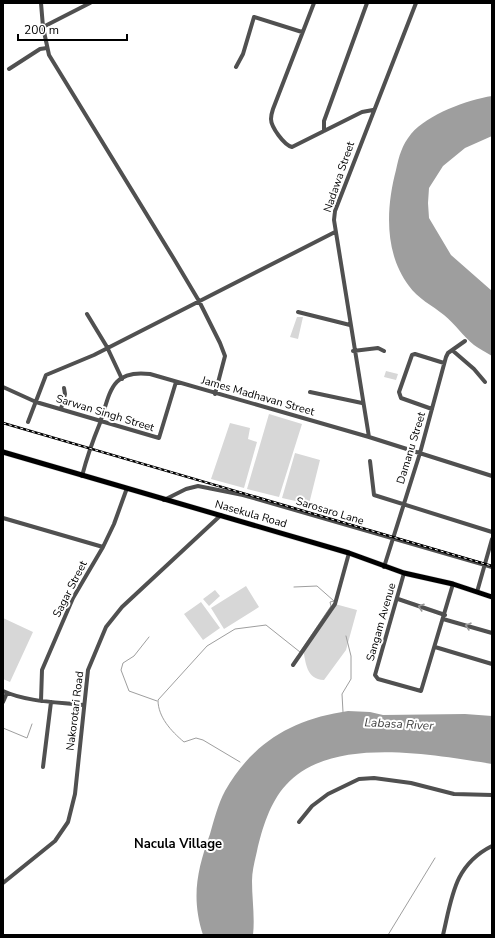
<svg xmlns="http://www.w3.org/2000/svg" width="495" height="938" font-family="'Nunito Sans',sans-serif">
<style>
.green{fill:#d7d7d7}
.water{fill:#9e9e9e}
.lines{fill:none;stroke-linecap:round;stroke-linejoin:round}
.stream{stroke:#9e9e9e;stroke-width:1}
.major-casing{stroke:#dbdbdb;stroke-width:6}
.minor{stroke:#505050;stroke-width:4}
.major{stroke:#000;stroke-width:5}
.rail-casing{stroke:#000;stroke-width:2.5}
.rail{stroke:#fff;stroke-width:1;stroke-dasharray:3;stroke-linecap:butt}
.oneway{stroke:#969696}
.labels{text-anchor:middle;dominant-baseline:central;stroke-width:4;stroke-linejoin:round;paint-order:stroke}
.street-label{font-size:11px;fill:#000;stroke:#fff}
.water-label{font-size:12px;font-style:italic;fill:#3f3f3f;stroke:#fff}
.quarter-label{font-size:13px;font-weight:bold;fill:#000;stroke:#fff}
</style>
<rect width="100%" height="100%" fill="#fff"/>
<path class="green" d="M297,317H303L298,339L290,337Z
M386,371L398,374L396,380L384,377Z
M269,414L302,424L279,497L247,489Z
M230,423L250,428L248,439L257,442L244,488L211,479Z
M295,453L320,460L309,504L282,498Z
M246,586L259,607L224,629L211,608Z
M215,590L220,596L209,606L203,599Z
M201,602L220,628L203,640L184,614Z
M335,604L357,610L346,650L324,680C306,679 306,663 303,649Z
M3,618L33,632L10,682L3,679Z"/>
<path class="water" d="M492,96V136L465,148L443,166L429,188L428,203L429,218L451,255L492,291V356C486,352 479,349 474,345C463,336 455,324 444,315C433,306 417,298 409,286C384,253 386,208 396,170C399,156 402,145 411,134C428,114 467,100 492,96Z
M348,711L370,712L383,715L465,714L492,716V764C434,755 330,735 286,785C270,802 262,829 257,851C255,860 252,871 252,881C252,899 255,917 253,935H203C191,898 197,870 210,834C214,820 218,804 225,791C253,742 293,719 348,711Z"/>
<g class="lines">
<path class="stream" d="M149,637L134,656L123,663L121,670L129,691L157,701
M343,712L342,694L351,679V656L346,636
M3,728L27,738L32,724
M240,762L203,740L196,738L184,742C171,731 158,717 158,700L207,646L235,629L266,625L300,652L331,606L330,602L334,601L317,586L294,587
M388,935L435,858"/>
<g class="major-casing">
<path id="major" d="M3,452L349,553L404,573L453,584L492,597"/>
</g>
<path class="minor" d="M41,3L43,27L49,55L174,259L199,301L220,343L225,356L215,394
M314,3L273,109C272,112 271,116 271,119C271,127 284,145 292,147L362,112L373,110
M43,27L90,3
M236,67L243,54L254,17L302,32
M9,69L40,49L47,48
M324,131V121L367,3
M298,312L350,325
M87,314L107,347L122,379
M452,350L474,369L485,382
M353,351L378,348L384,351
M3,387L36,402L159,438L176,382
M310,392L362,403
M61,409L65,394L64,388
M432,409L401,398L399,392L412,355L415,354L444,363
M28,422L46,375L94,355L335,232
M369,437L334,220L335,211L416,3
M370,461L374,495L492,532
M82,476C87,457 93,440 100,423C110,394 110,369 150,374L369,437L492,476
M164,500L186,489L198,486L243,495L492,567
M3,518L103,547
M384,567L420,453L446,357L448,353L465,341
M404,573L375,675L378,679L421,691L453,584
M477,592L492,539
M398,599L445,615
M443,619L492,633
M435,647L492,664
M293,665L335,604L349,553
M3,691C27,702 57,702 83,705
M41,701L42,670L73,598L103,547L114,524L127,488
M3,702L7,693
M43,767L51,702
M299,822L312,806L328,794L359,779L374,778L411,783L454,794L492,795
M3,883L55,841L68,822L75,794L88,670L106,627L122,607L221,515
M443,935C452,897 454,865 492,846"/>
<use href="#major" class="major"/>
<g class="rail-casing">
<path id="rail" d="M3,423L492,566"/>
</g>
<use href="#rail" class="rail"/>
</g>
<defs><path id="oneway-chevron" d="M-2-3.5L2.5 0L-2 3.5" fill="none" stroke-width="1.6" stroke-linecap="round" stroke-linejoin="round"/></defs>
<g class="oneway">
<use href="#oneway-chevron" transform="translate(421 607) rotate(-162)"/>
<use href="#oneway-chevron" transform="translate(468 626) rotate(-164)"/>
</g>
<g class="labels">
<g class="street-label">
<text transform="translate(339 177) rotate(-71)">Nadawa Street</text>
<text transform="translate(258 396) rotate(16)">James Madhavan Street</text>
<text transform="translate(105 413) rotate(17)">Sarwan Singh Street</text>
<text transform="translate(411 448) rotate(-73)">Damanu Street</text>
<text transform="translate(330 511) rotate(17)">Sarosaro Lane</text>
<text transform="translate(251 514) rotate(16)">Nasekula Road</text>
<text transform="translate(70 589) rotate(-63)">Sagar Street</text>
<text transform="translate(381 622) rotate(-74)">Sangam Avenue</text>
<text transform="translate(75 711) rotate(-83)">Nakorotari Road</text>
</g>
<g class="water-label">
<text transform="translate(399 724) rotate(3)">Labasa River</text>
</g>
<g class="quarter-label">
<text x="178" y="844">Nacula Village</text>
</g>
</g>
<rect width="495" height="938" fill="none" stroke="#000000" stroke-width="8"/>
<path d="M18 34v6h109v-6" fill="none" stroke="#000000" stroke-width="2"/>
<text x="24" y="34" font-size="12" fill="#000000" stroke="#ffffff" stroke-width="3" paint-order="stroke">200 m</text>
</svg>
